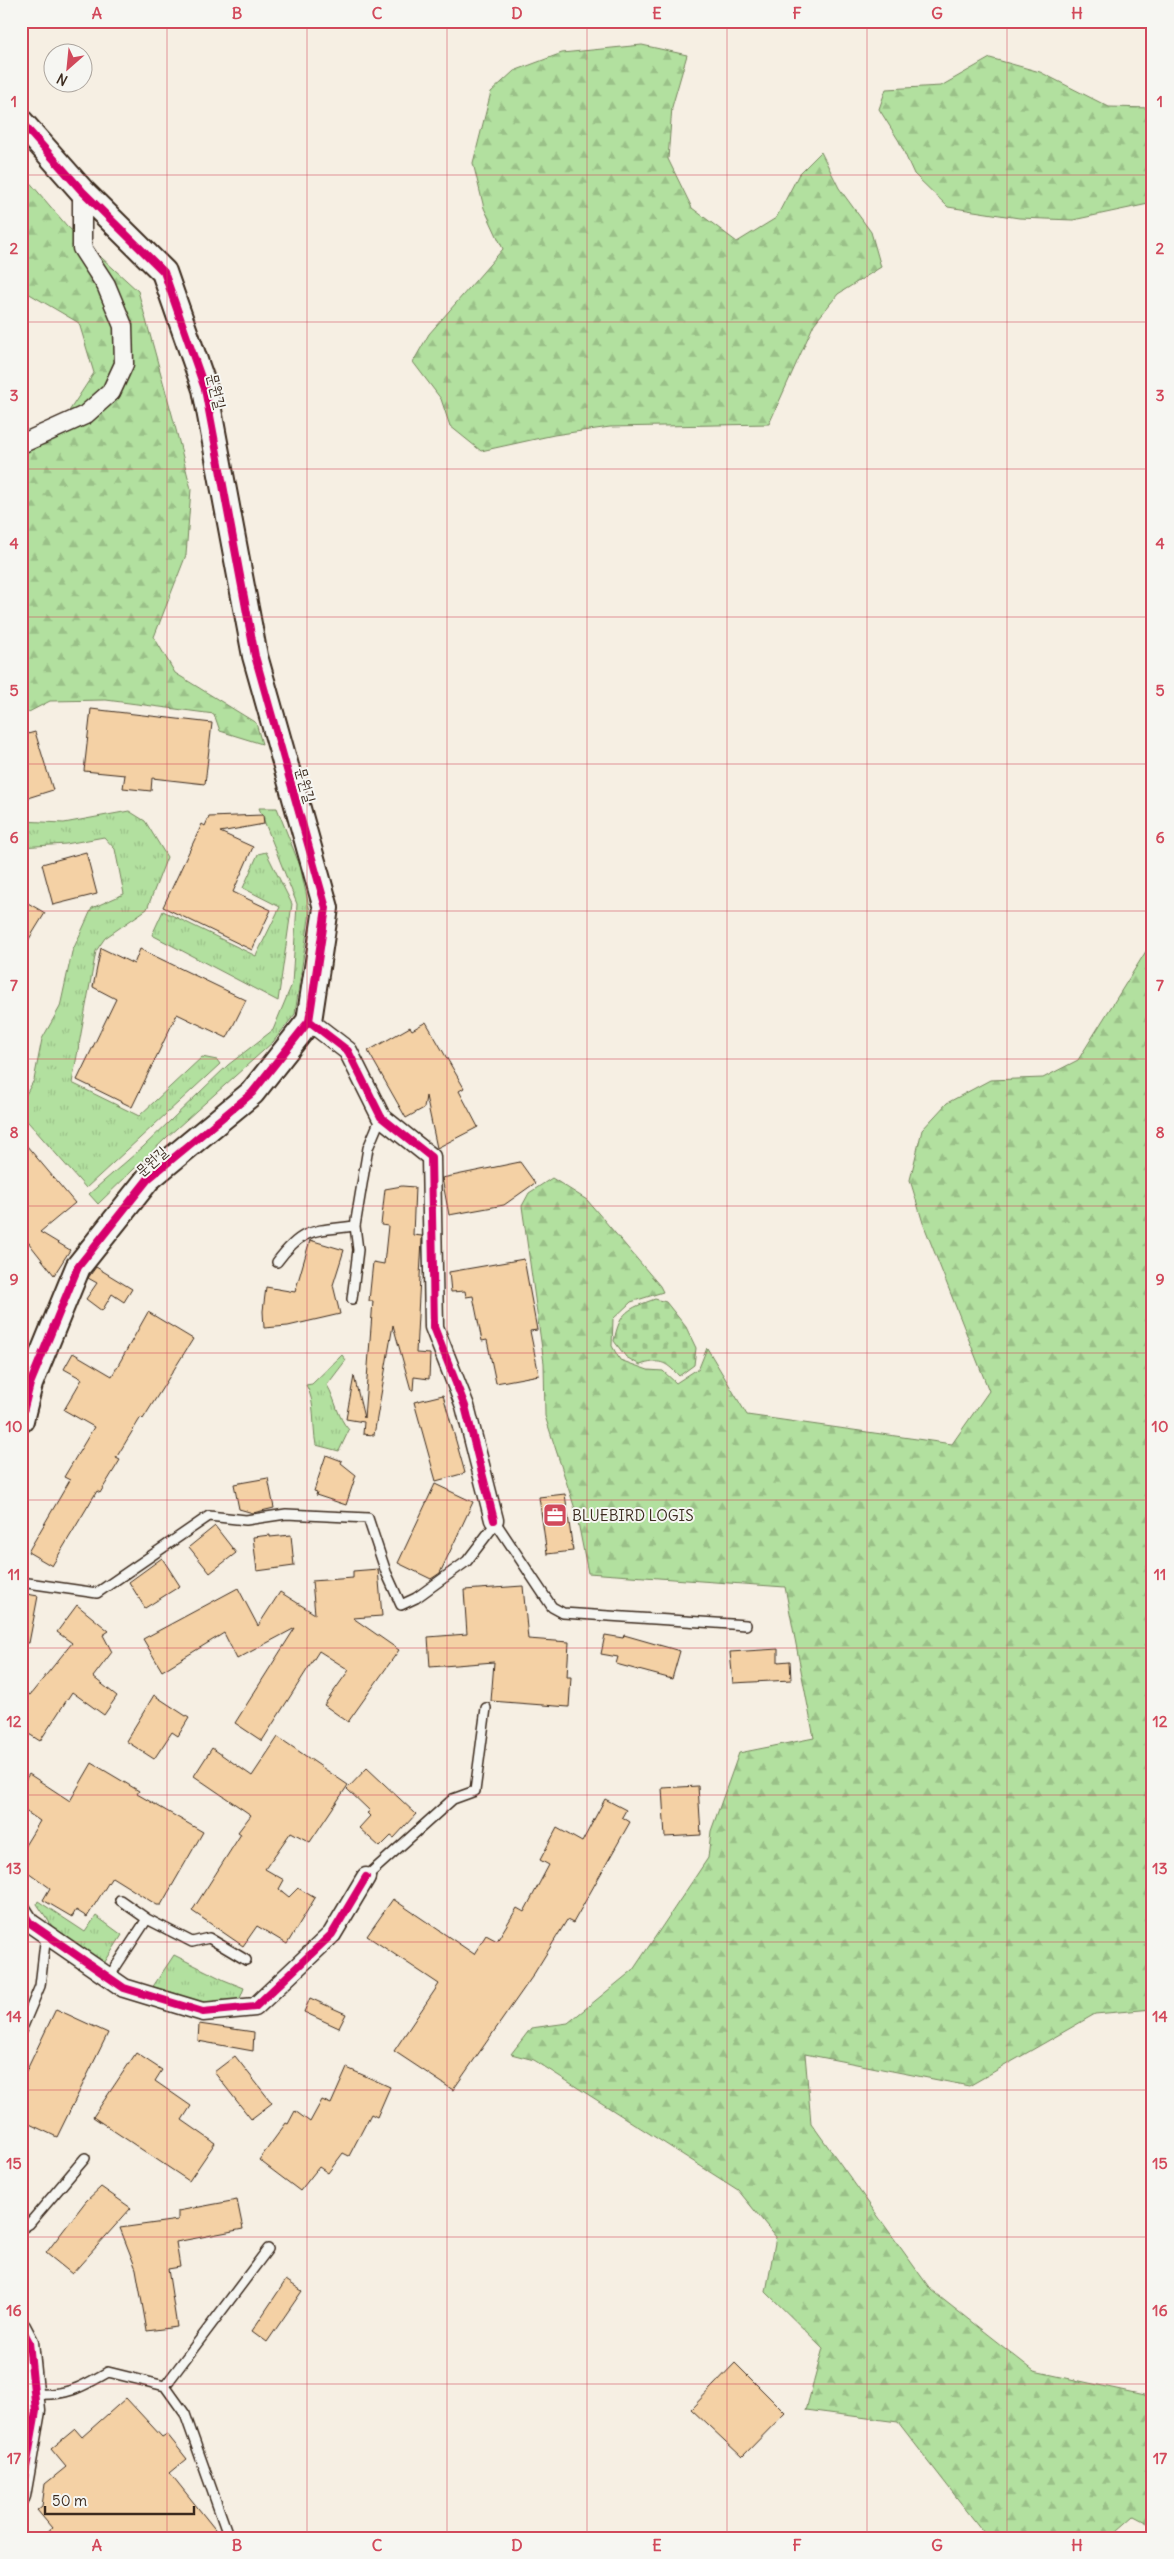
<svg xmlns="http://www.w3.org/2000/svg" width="1174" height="2559" font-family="Delius,'Poor Story',sans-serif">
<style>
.grass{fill:url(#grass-tufts);stroke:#76855e}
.forest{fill:url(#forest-firs);stroke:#76855e}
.cemetery{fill:url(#cemetery-stones);stroke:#76855e}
.building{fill:#f4d1a5;stroke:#3b2a1e}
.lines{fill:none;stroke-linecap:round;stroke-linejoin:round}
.lane-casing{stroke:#3b2a1e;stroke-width:12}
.street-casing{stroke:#3b2a1e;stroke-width:21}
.secondary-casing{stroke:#3b2a1e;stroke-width:28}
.lane{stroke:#f6f6f2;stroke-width:9}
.street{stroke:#f6f6f2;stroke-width:18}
.secondary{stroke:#f6f6f2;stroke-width:24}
.cycleway-casing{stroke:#f6f6f2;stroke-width:11}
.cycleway{stroke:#d6006c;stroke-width:8}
.grid{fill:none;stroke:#d1495b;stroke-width:1;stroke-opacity:0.55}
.labels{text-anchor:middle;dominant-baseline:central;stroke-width:4;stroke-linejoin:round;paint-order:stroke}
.street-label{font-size:15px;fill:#3b2a1e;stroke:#f6f6f2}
.poi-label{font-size:15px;fill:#3b2a1e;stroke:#f6f6f2;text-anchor:start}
.neatline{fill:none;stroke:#d1495b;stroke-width:2}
.grid-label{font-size:16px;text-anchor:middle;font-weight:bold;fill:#d1495b}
</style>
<defs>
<pattern id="grass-tufts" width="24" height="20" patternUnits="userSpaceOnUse" patternTransform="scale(1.25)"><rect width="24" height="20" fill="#b2e09f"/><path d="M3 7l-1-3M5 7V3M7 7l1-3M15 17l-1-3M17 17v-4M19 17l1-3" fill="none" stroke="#9ac088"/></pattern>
<pattern id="forest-firs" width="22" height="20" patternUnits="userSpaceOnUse" patternTransform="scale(1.25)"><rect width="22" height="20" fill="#b2e09f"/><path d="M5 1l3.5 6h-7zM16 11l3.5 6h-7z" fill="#9ac088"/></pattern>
<pattern id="cemetery-stones" width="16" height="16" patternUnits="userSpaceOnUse" patternTransform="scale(1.25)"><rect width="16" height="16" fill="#b2e09f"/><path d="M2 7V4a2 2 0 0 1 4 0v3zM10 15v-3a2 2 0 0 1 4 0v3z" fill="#9ac088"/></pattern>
</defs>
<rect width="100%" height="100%" fill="#f6efe3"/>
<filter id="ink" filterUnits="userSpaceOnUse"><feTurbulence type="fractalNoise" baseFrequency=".02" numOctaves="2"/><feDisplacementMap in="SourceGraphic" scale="10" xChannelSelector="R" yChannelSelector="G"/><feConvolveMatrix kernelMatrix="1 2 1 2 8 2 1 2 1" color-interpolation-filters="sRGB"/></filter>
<g filter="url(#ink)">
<path class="grass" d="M259,808H277L300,866L310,911L295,1014L273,1042L167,1137L98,1204L89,1194L143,1147L228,1065L273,1030L292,984L297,904Z
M129,811L145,821L167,857L147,909L105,938L96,951L72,1083L139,1116L202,1057L217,1060L220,1064L86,1188L21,1114V1103L34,1080L42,1039L60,1007L72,952L92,908L124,894L115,849L104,837L66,844L21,847V821L64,823Z
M266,852L292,904L278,1001L152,935L163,911L256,956L280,907L243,888L258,854Z
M342,1355L346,1360L327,1385C336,1400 337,1417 349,1430L339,1451L316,1445C312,1426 316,1401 306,1385L312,1384Z
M38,1901L85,1932L96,1916L122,1935L103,1965L54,1929L37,1904Z
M174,1955L224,1980L244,1988L239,2001L201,2007L152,1988Z"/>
<path class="forest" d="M642,45L687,55L672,107L668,159L692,208L737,242L776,218L799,174L821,152L839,188L871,232L881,267L838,294L814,324L769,424L610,427L554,435L481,451L450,426L441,399L413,362L429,334L503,249L484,208L473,163L491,92L514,71L562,53Z
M990,58L1040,72L1109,107L1153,108V203L1073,220L1019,218L948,207L914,174L899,141L879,109L886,89L941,86Z
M21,175L27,179L67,226L138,291L173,418L191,489L186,555L154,637L175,673L256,723L262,744L220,731L214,714L106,700L50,701L21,716V455L58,428L94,373L79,323L21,289Z
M1153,940V2009L1095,2014L969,2086L805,2054L811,2123L931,2290L1034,2371L1153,2397V2526L1134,2516L1109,2538H988L898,2422L806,2410L823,2348L766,2292L776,2237L738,2190L534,2060L511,2054L531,2028L568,2023L633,1970L708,1858L711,1831L739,1753L814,1738L785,1587L588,1573L576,1512L545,1416L544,1363L522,1206L529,1193L552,1178L587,1200L660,1286L663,1292L631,1302L613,1319L612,1346L620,1360L648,1370L663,1371L676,1383L699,1368L707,1348L747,1415L952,1444L989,1391L923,1223L910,1180L922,1130L947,1103L990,1080L1043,1078L1078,1060Z"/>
<path class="cemetery" d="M655,1299L666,1302L686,1327L696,1348L694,1365L679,1376C665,1361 660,1359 640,1365L626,1357L614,1341C620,1311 628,1309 655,1299Z"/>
<path class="building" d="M91,709L212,723L205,784L152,778L151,791L123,788L125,775L84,771Z
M35,732L53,790L21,800V736Z
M263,815L264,824L220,832L253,847L233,892L271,910L252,950L163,907L202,824L205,826L209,817Z
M86,852L97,894L53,905L42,864Z
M21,899L45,913L21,952Z
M101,948L134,964L140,949L246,1000L227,1038L177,1014L132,1107L77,1080L116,999L93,987Z
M426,1022L464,1088L459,1091L478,1127L437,1148L426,1096L424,1108L406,1118L368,1051L410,1027L412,1030Z
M21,1139L75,1203L40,1232L70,1250L54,1275L28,1242L26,1244L21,1232V1211L30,1204L21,1193Z
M520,1162L535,1183L504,1205L449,1215L442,1178Z
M402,1186L415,1187L413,1235L422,1236V1239L416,1353L430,1354L429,1379L414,1377L413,1390H411L393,1325L374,1435L363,1434L364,1422L346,1419L354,1376L364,1418L373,1301H369L373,1262L384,1264L388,1226L381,1225L385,1189Z
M310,1240L344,1250L333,1285L340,1314L288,1326L264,1328L263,1311L266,1287L295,1292Z
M524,1259L537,1330L530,1331L539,1375L496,1383L487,1340L482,1341L473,1296L466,1297L465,1291L451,1292L449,1272Z
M96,1267L132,1289L124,1302L112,1294L102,1311L86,1299L97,1283L88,1278Z
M148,1312L193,1339L143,1419L141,1417L116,1458L120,1460L100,1493L97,1491L52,1566L28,1552L70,1480L64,1477L94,1427L64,1410L82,1379L64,1369L73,1353L112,1376Z
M443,1395L465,1473L436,1481L414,1402Z
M326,1455L342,1461L341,1463L356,1475L346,1505L316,1495L317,1492L314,1491Z
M268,1478L274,1508L253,1513L239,1509L234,1484Z
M435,1484L473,1502L440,1573L431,1579L398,1563Z
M565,1494L573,1551L547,1554L539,1497Z
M215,1526L236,1553L210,1573L189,1547Z
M270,1535V1537L291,1535L294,1566L257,1571L253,1537Z
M162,1558L180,1586L145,1608L129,1582Z
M378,1569L382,1616L353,1618L399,1650L348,1722L324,1705L349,1670L319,1651L262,1741L235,1723L295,1628L237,1659L224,1633L162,1671L143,1639L238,1588L258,1626L280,1592L315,1614L312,1581L353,1578V1571Z
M523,1586L528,1639L569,1642L567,1677H571L569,1707L491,1701L494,1662L430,1667L428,1637L467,1634L464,1590Z
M21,1593L38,1596L29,1643L21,1642Z
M77,1605L109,1631L103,1635L112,1652L93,1677L117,1696L104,1715L72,1692L40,1741L21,1729V1690L30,1695L72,1643L57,1632Z
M605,1635L623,1638L624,1635L680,1651L672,1679L616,1664L618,1657L601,1654Z
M778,1649V1662L790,1661L791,1680L733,1683L730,1652Z
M154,1695L189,1718L178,1736L172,1732L154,1759L126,1741Z
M278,1737L348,1785L310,1842L291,1832L265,1869L284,1880L279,1889L289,1897L298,1888L315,1898L287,1944L257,1926L243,1946L192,1911L241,1834L238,1832L251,1815L194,1776L212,1748L252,1776Z
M92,1763L139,1791L137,1794L203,1832L161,1905H157L112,1877L87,1917L76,1910L72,1917L43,1900L50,1888L21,1867V1852L40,1821L21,1808V1786L29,1774L70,1801Z
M367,1768L416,1814L394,1838L391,1836L380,1847L359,1828L370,1816L367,1813L370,1811L347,1789Z
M698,1786L701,1835L665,1837L662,1788Z
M605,1799L626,1810L622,1817L630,1822L573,1923L567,1920L532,1977L453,2090L394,2051L439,1984L367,1936L393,1899L474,1954L486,1935L497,1941L517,1908L524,1912L549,1865L540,1860L557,1828L582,1842Z
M310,1998L346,2014L339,2028L304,2012Z
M56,2009L108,2033L57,2137L21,2120V2082Z
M199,2024L254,2032L253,2051L198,2041Z
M136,2053L162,2070L155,2081L191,2106L182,2120L215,2143L189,2181L93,2117Z
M235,2056L272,2103L251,2119L214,2072Z
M347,2068L390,2087L377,2117L371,2114L349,2156L343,2153L328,2173L319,2167L300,2191L259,2160L286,2123L288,2124L295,2111L310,2122L322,2100L331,2104Z
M101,2187L131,2208L72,2274L46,2253L86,2201Z
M237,2200L243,2229L176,2242L180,2267L168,2269L177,2327L147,2331L136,2269L120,2228L178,2220V2211Z
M286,2280L302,2291L267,2342L252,2331Z
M735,2363L785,2413L742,2457L691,2409Z
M126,2398L162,2437L167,2434L187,2459L170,2473L222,2538H39L52,2528L37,2510L42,2506L45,2484L66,2467L51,2449L75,2429L82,2437Z"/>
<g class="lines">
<g class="lane-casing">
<path id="lane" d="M277,1262C303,1227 314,1231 355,1226
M352,1299L358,1250L355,1226L368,1148L381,1117
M494,1520L552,1607L563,1613L746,1625
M21,1582L97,1593L209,1516L246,1520L286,1514L368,1518L386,1572L401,1605L416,1598L467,1561L496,1523
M366,1877L453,1799L475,1791L486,1708
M120,1900L147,1919L192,1942L209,1938L246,1960
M109,1977L147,1919
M21,2031L40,1986L46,1934
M21,2229L29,2224L85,2158
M165,2386L268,2249
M34,2394C67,2396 80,2388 108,2372L165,2386L185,2414L229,2538"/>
</g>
<g class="street-casing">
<path id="street" d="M21,444L85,415L111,392L124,364L123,326L106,285L82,248V191
M309,1021L348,1051L381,1117L431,1157L434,1327L465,1406L494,1520
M21,1909L30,1923L124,1988L203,2012L255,2007L332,1934L366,1877
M21,2327L29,2342L36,2411L21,2496"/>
</g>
<g class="secondary-casing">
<path id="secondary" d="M21,122L82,191L164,272L205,389L255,656L326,908L309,1021L252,1093L148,1179L78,1267L30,1384L21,1420"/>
</g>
<use href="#lane" class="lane"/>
<use href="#street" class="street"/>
<use href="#secondary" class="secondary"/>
<g class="cycleway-casing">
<path id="cycleway" d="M21,122L82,191L164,272L205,389L255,656L326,908L309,1021L252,1093L148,1179L78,1267L30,1384L21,1420
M309,1021L348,1051L381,1117L431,1157L434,1327L465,1406L494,1520
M21,1909L30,1923L124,1988L203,2012L255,2007L332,1934L366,1877
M21,2327L29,2342L36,2411L21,2496"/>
</g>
<use href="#cycleway" class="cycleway"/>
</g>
</g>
<path class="grid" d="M167,21V2538M307,21V2538M447,21V2538M587,21V2538M727,21V2538M867,21V2538M1007,21V2538M21,175H1153M21,322H1153M21,469H1153M21,617H1153M21,764H1153M21,911H1153M21,1059H1153M21,1206H1153M21,1353H1153M21,1500H1153M21,1648H1153M21,1795H1153M21,1942H1153M21,2090H1153M21,2237H1153M21,2384H1153"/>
<defs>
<g id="office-square" transform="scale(1.25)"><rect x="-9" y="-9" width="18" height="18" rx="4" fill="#d1495b" stroke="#f6f6f2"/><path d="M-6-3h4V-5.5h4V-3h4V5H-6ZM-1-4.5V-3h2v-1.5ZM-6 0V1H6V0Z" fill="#fff"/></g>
</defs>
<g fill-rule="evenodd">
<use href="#office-square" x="555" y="1515"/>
</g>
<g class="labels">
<g class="street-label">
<text transform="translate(217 391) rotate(76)">문원길</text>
<text transform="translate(306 785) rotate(74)">문원길</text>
<text transform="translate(151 1161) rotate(-42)">문원길</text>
</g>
<g class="poi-label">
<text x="572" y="1515">BLUEBIRD LOGIS</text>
</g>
</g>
<rect width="1174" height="2559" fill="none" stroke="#f6f6f2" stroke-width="55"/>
<g transform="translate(68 68) rotate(207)"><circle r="24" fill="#f6f6f2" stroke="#aba49d"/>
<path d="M0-4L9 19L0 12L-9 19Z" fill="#d1495b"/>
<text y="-8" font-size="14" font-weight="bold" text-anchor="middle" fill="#3b2a1e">N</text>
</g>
<path d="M45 2506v8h149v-8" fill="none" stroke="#3b2a1e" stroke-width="2.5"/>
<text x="52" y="2506" font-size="15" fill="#3b2a1e" stroke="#f6f6f2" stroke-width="4" paint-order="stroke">50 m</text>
<rect x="28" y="28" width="1118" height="2504" class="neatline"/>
<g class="grid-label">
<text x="97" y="19">A</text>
<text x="237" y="19">B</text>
<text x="377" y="19">C</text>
<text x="517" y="19">D</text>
<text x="657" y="19">E</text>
<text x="797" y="19">F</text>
<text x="937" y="19">G</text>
<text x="1077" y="19">H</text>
<text x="14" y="107">1</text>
<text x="1160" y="107">1</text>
<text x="14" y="254">2</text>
<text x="1160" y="254">2</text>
<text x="14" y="401">3</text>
<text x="1160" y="401">3</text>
<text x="14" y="549">4</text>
<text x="1160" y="549">4</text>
<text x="14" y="696">5</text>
<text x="1160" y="696">5</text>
<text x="14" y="843">6</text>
<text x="1160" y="843">6</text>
<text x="14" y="991">7</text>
<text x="1160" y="991">7</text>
<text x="14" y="1138">8</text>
<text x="1160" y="1138">8</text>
<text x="14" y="1285">9</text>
<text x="1160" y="1285">9</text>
<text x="14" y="1432">10</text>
<text x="1160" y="1432">10</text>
<text x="14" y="1580">11</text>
<text x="1160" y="1580">11</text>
<text x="14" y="1727">12</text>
<text x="1160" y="1727">12</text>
<text x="14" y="1874">13</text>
<text x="1160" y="1874">13</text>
<text x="14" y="2022">14</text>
<text x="1160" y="2022">14</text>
<text x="14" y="2169">15</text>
<text x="1160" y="2169">15</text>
<text x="14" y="2316">16</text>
<text x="1160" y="2316">16</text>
<text x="14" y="2464">17</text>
<text x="1160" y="2464">17</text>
<text x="97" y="2551">A</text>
<text x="237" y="2551">B</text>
<text x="377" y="2551">C</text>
<text x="517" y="2551">D</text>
<text x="657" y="2551">E</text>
<text x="797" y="2551">F</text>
<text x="937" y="2551">G</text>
<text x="1077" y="2551">H</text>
</g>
</svg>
